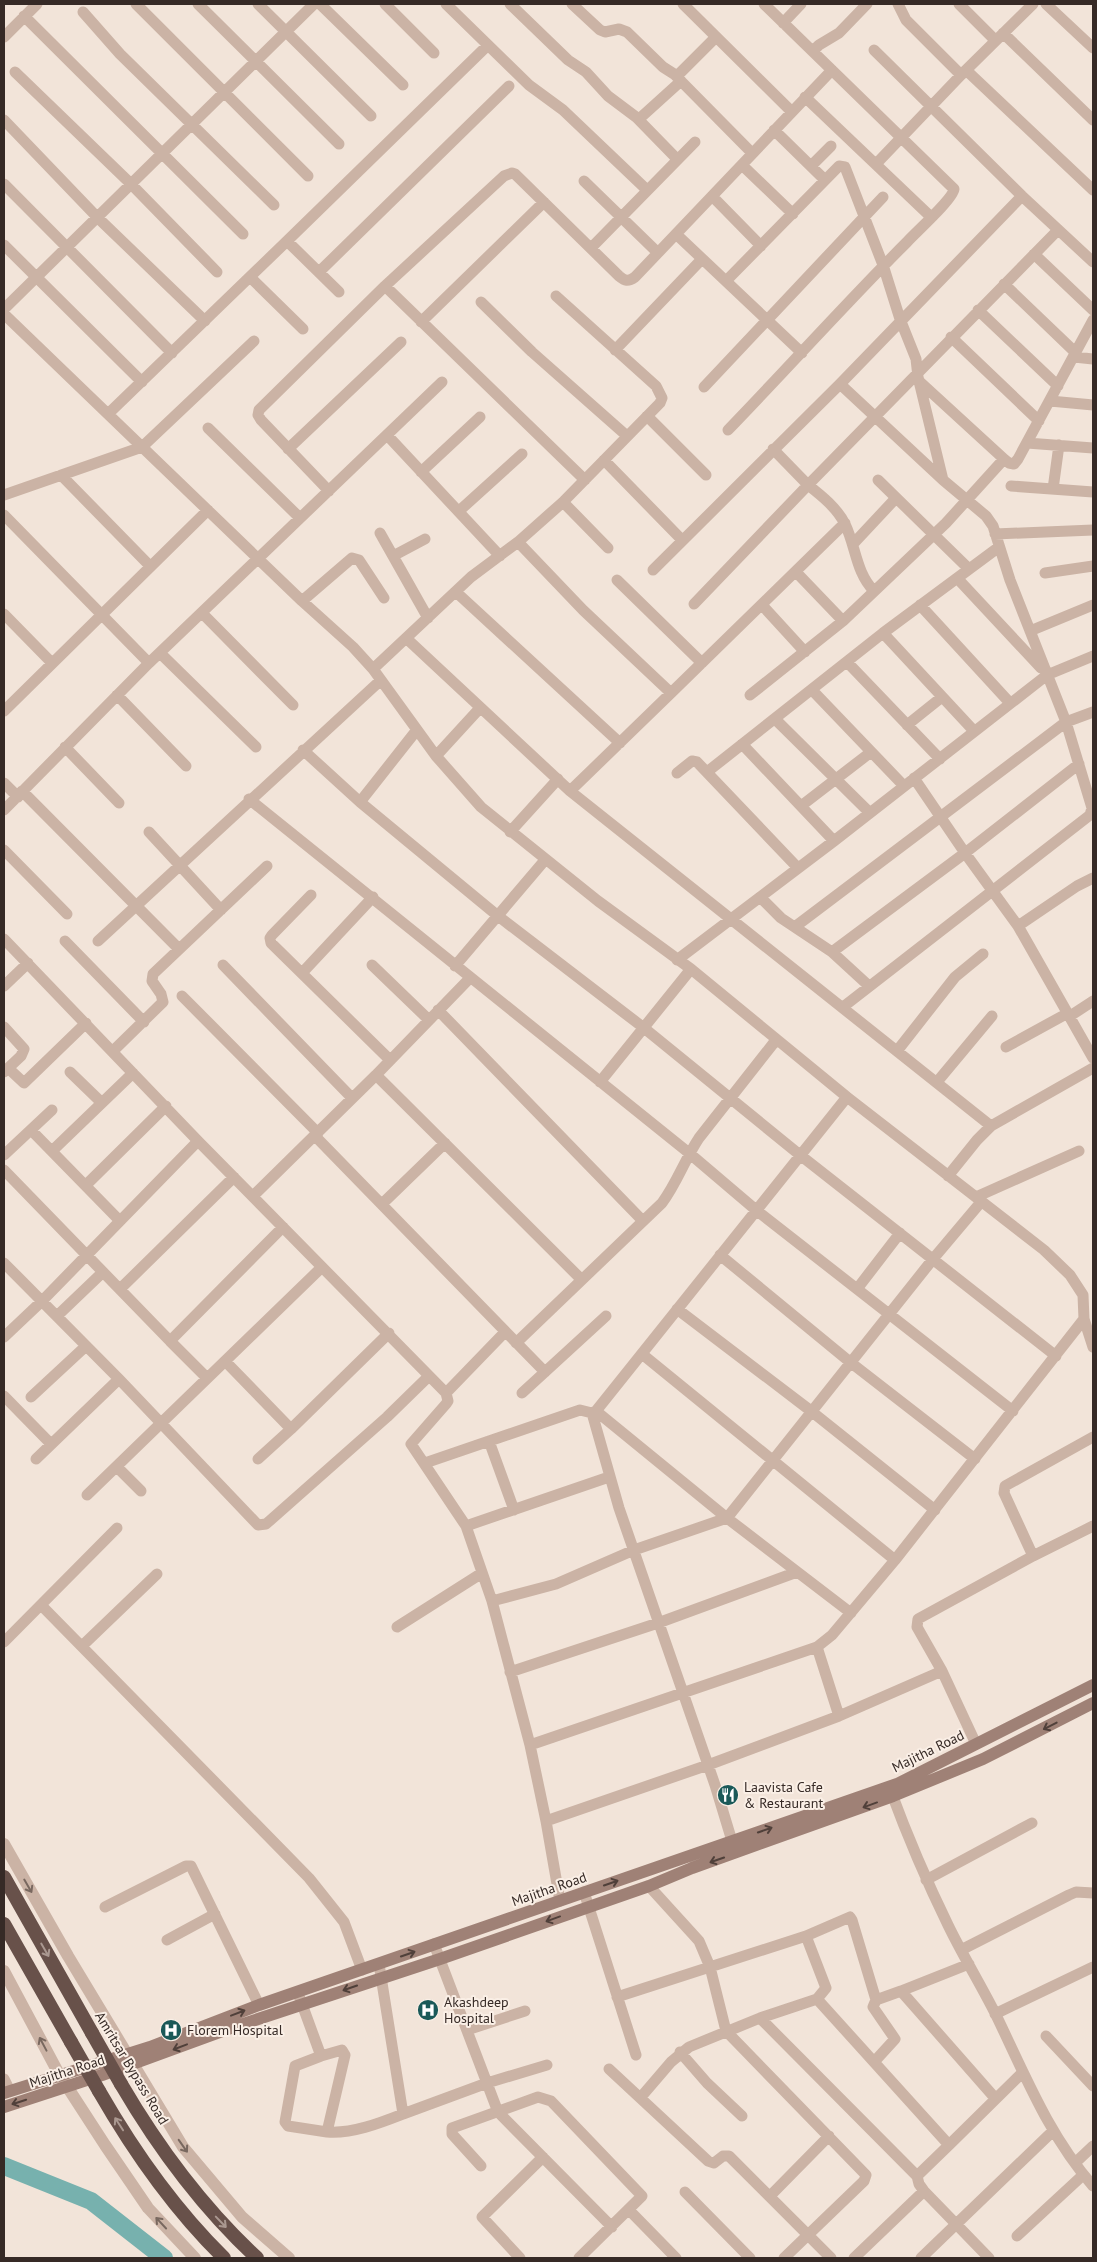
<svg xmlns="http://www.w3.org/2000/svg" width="1097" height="2262" font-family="'PT Sans',sans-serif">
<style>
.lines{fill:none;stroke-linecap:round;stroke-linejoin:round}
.river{stroke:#77b1ae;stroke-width:18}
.minor{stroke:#cbb3a5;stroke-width:11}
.tertiary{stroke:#cbb3a5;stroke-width:12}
.secondary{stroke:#9f8176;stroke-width:12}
.trunk{stroke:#68514a;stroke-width:14}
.trunk-bridge{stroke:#68514a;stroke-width:14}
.oneway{stroke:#50403a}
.oneway2{stroke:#79685f}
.oneway3{stroke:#aa9890}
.labels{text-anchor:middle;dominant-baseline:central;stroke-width:4;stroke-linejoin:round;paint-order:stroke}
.street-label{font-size:14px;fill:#362a26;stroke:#faefe6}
.poi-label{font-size:14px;fill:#362a26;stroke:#faefe6;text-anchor:start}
</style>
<rect width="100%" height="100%" fill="#f2e4d9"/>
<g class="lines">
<path class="river" d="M4,2166L91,2201L164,2258"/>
<path class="minor" d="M136,4L308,176
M198,4L339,144
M258,4L371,116
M320,4L403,85
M385,4L434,53
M446,4L529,85L563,110L647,190
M510,4L568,60L586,72L608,96L636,117L677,159
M572,4L600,30L605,32L619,29L627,32L663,67L674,74L752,153
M683,4L791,111
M898,4L906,20L961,75
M959,4L995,40
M1046,4L1093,48
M83,12L120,54L274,205
M24,16L243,234
M783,23L801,4
M1003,33L1093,120
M4,37L37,4
M874,50L1022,196L1093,262
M813,51L819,45L839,33L867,4
M966,70L1093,190
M15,72L130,183L217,272
M677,76L716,37
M805,97L931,217
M639,119L681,81
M4,120L97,217L205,321
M774,130L825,180
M876,164L961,75L1033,4
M742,165L793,214
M811,166L831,146
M584,181L658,253
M4,184L172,353
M712,196L761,246
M676,234L802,353
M287,241L488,45
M4,245L142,382
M591,248L695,142
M1034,254L1093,310
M319,272L509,86
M250,277L303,329
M726,281L839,166L845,167L883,265L900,319L916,359L918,377L943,480L986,516L993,526L1010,580L1066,722L1092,808L1090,815L843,1007
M1004,284L1076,353
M385,286L585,480
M481,302L532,352L627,436
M4,309L314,4
M978,310L1058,386
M4,314L302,601L353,647L373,669L436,756L481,807L598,901L691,969L847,1097L1044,1250L1070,1275L1083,1295L1084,1319L1093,1347
M421,322L544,202
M951,337L1039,421
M615,350L702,259
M1074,357L1093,359
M920,382L1004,459L1009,463L1014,464L1018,459L1093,320
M840,384L943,480
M704,387L883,197
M1050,401L1093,405
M108,414L287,241L339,292
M647,416L706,475
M208,428L300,518
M728,430C788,368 846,303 907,242C916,232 953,199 954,189L764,4
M387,435L500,556
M1027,443L1093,448
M288,449L401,342
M773,449L808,485L1058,230
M604,460L682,540
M421,472L480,417
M61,475L150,566
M878,480L969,569
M1011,486L1093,492
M1053,489L1059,445
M329,491L261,420L258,415L259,410L385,286L504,176L512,173L515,174L619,276C625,281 628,282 635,277L832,70
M4,495L142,447L254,341
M563,502L608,548
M459,511L522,454
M4,515L149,663
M380,533L428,618
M995,534L1093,530
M518,542L583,610L671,693L570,791
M853,544L896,498
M393,556L425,539
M653,570L840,384L1022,196
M796,572L843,621
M1045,573L1093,566
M957,578L1041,668
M617,580L702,663
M456,592L620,743
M302,601L352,558L359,560L384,598
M694,604L808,485C822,496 837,508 845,524C856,547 856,573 874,591
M762,605L805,652
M920,605L1010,703
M202,613L293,705
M4,614L52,663
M1030,631L1093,605
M883,633L974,731
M406,638L570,791L991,1126
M160,653L256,747
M847,662L940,759
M373,669L471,577L518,542L563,502L660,403L662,398L656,386L556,296
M812,690L904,786
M671,693L845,523
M117,695L186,766
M750,695L843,621L946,523L1004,459
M4,711L208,510
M775,719L870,813
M907,725L942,697
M416,731L360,802L498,916L644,1028L800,1155L1056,1356
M742,744L834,841
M65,747L119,803
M303,750L360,802
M436,756L480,708
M707,772L883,633L999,547
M677,773L692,761L697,762L798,868
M914,778L965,853L1018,926L1093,1058
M4,783L18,797
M22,791L179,949
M249,799L689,1153L756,1210L1013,1411
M801,806L871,752
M4,810L149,663L442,382
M149,832L221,910
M510,832L558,779
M4,850L67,914
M311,895L272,935L270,938L271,943L389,1059
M760,897L781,918L832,952L869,986
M796,926L1066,722L1093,712
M1018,926L1077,886L1093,878
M4,939L198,1141L446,1393
M65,941L144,1022
M98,941L381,680
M832,952L965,853L1079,764
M677,960L834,841L1047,675L1093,656
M223,965L352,1098
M372,965L429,1020
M455,966L545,860
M302,973L373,897
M4,986L28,963
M182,996L318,1133
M438,1010L642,1220
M1070,1016L1093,1001
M4,1027L24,1049L21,1056L4,1072
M1006,1047L1068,1013
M113,1051L163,1002L161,994L152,981L153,974L267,866
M897,1051L955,977L983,954
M8,1068L24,1083L86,1023
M70,1072L102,1103
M376,1075L581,1279
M600,1082L691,969
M937,1082L992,1016
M31,1130L120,1221
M315,1136L545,1372
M52,1151L133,1073
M4,1155L52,1110
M4,1170L170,1341L283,1227
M948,1176L977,1140L991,1126L1093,1068
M86,1185L166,1106
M253,1196L376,1075L470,978
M976,1197L1079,1151
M382,1204L445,1143
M720,1255L850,1362L975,1459
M4,1263L119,1379L258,1525L266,1524L387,1417L429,1376
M120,1289L234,1177
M857,1289L900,1233
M677,1309L811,1411L935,1510
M57,1316L103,1272
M505,1332L446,1393L448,1401L446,1404L411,1444L466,1526L492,1601L530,1745L546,1821L560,1901
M4,1337L42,1301L198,1141
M170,1341L207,1378
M516,1343L662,1203C677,1183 685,1159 699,1138L776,1040
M642,1354L895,1560
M225,1361L291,1429L389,1333
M522,1393L606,1316
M4,1396L51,1444
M31,1397L86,1346
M596,1411L727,1518L851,1613
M489,1441L514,1510
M36,1459L119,1379
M258,1459L291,1429
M425,1463L580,1410L592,1413
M117,1467L141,1491
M87,1495L322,1267
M466,1526L609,1477
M1033,1556L1004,1493L1005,1486L1093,1437
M492,1601L556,1584L634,1550L727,1518L933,1259L981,1202
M41,1605L309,1878L344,1922L362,1970
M397,1627L482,1573
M4,1642L117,1528
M82,1646L157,1574
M817,1647L839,1716
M510,1672L658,1623L797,1572
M976,1744L942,1671L917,1627L918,1619L1033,1556L1093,1526
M530,1745L817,1647L832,1635L895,1560L1084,1319
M890,1789C907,1835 926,1880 948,1925C963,1956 981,1985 996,2015C1025,2075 1049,2136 1093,2186
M546,1821L708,1765L839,1716L942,1671
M732,1841L715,1785L619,1508L592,1413L596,1411L847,1097
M926,1880L1032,1823
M649,1886L699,1941L710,1967L726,2031L866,2175L864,2181L784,2258
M584,1892L636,2055
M105,1907L186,1866H191L259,2005
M167,1940L215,1914
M434,1944L498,2112L612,2227
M961,1950L1069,1895L1076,1892L1093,1893
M901,1991L969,1964
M299,1996L321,2056L342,2050L345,2055L327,2132C352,2134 380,2123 403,2114L379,1964
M617,1997L806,1936
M817,1999L826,1988L806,1936L850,1917L852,1920L876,2000L873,2007L895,2039L874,2062
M876,2000L901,1991L995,2098
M995,2014L1093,1967
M760,2018L917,2176L949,2145
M467,2030L525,2011
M1046,2036L1093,2086
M680,2052L707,2083L742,2116
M321,2056L295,2066L285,2122L288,2126L327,2132
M609,2069L708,2161L714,2163L723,2156H729L831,2258
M4,2079L10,2091
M641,2097L671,2062L689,2047L760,2018L817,1999L949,2145L1023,2072
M403,2114L487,2083L547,2065
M1075,2163L1093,2146
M481,2166L452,2134V2128L538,2097L551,2101L642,2196L579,2258
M917,2176L919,2184L924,2191L989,2258
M685,2192L750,2258
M770,2196L829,2136
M629,2210L676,2258
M1017,2236L1083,2175
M520,2258L482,2217L543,2157
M854,2258L924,2191
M921,2258L1053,2131"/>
<path class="tertiary" d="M4,1844L68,1956L183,2147L242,2217L289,2258
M4,1971L59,2074L105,2145L148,2208L195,2258"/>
<path class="secondary" d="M4,2093L150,2047L259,2005L897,1784L1093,1685
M4,2107L102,2075L225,2030L440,1959L649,1886L692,1868L893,1796L983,1759L1093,1703"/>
<path class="trunk" d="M4,1877L92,2033
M4,1924L71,2042
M121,2084C159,2149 202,2207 257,2258
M99,2091C134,2152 174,2209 224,2258"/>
<path class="trunk-bridge" d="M92,2033L121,2084
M71,2042L99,2091"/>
</g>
<defs><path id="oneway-shaft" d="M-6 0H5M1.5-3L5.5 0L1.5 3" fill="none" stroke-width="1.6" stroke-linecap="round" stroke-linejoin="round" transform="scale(1.25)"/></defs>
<g class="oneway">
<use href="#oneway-shaft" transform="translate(1050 1726) rotate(153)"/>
<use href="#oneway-shaft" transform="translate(870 1805) rotate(160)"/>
<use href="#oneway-shaft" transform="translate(765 1830) rotate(-19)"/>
<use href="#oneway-shaft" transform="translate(717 1860) rotate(161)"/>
<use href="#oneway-shaft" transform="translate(611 1883) rotate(-19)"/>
<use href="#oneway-shaft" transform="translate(553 1919) rotate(160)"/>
<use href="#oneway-shaft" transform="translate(408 1954) rotate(-19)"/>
<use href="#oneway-shaft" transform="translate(350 1988) rotate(161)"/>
<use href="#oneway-shaft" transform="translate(238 2013) rotate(-21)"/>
<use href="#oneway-shaft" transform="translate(180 2047) rotate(159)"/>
<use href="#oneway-shaft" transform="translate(19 2102) rotate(162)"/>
</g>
<g class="oneway2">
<use href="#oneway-shaft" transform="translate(28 1886) rotate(60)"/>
<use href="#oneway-shaft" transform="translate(43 2044) rotate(-118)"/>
<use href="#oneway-shaft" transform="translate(183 2146) rotate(55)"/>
<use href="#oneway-shaft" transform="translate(161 2223) rotate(-133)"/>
</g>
<g class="oneway3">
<use href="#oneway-shaft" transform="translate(45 1950) rotate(60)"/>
<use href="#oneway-shaft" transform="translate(119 2124) rotate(-123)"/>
<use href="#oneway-shaft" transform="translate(221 2222) rotate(46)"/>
</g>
<defs>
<g id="restaurant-disc" transform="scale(1.125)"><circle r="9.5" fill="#1a5958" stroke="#faefe6"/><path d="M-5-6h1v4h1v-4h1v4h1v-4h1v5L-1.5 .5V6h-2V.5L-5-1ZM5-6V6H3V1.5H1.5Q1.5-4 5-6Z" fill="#fff"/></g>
<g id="hospital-disc" transform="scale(1.125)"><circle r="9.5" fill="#1a5958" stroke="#faefe6"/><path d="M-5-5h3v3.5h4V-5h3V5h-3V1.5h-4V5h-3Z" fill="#fff"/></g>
</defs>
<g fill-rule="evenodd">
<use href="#restaurant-disc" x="728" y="1795"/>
<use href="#hospital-disc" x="428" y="2010"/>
<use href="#hospital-disc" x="171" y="2030"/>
</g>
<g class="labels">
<g class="street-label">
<text transform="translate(928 1751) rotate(-26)">Majitha Road</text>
<text transform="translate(549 1889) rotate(-19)">Majitha Road</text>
<text transform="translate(132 2068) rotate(59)">Amritsar Bypass Road</text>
<text transform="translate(67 2071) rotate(-18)">Majitha Road</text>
</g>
<g class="poi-label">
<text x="744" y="1787">Laavista Cafe<tspan x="744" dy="16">&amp; Restaurant</tspan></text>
<text x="444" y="2002">Akashdeep<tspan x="444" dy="16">Hospital</tspan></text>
<text x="187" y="2030">Florem Hospital</text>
</g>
</g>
<rect width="1097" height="2262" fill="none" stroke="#362a26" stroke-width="10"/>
</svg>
